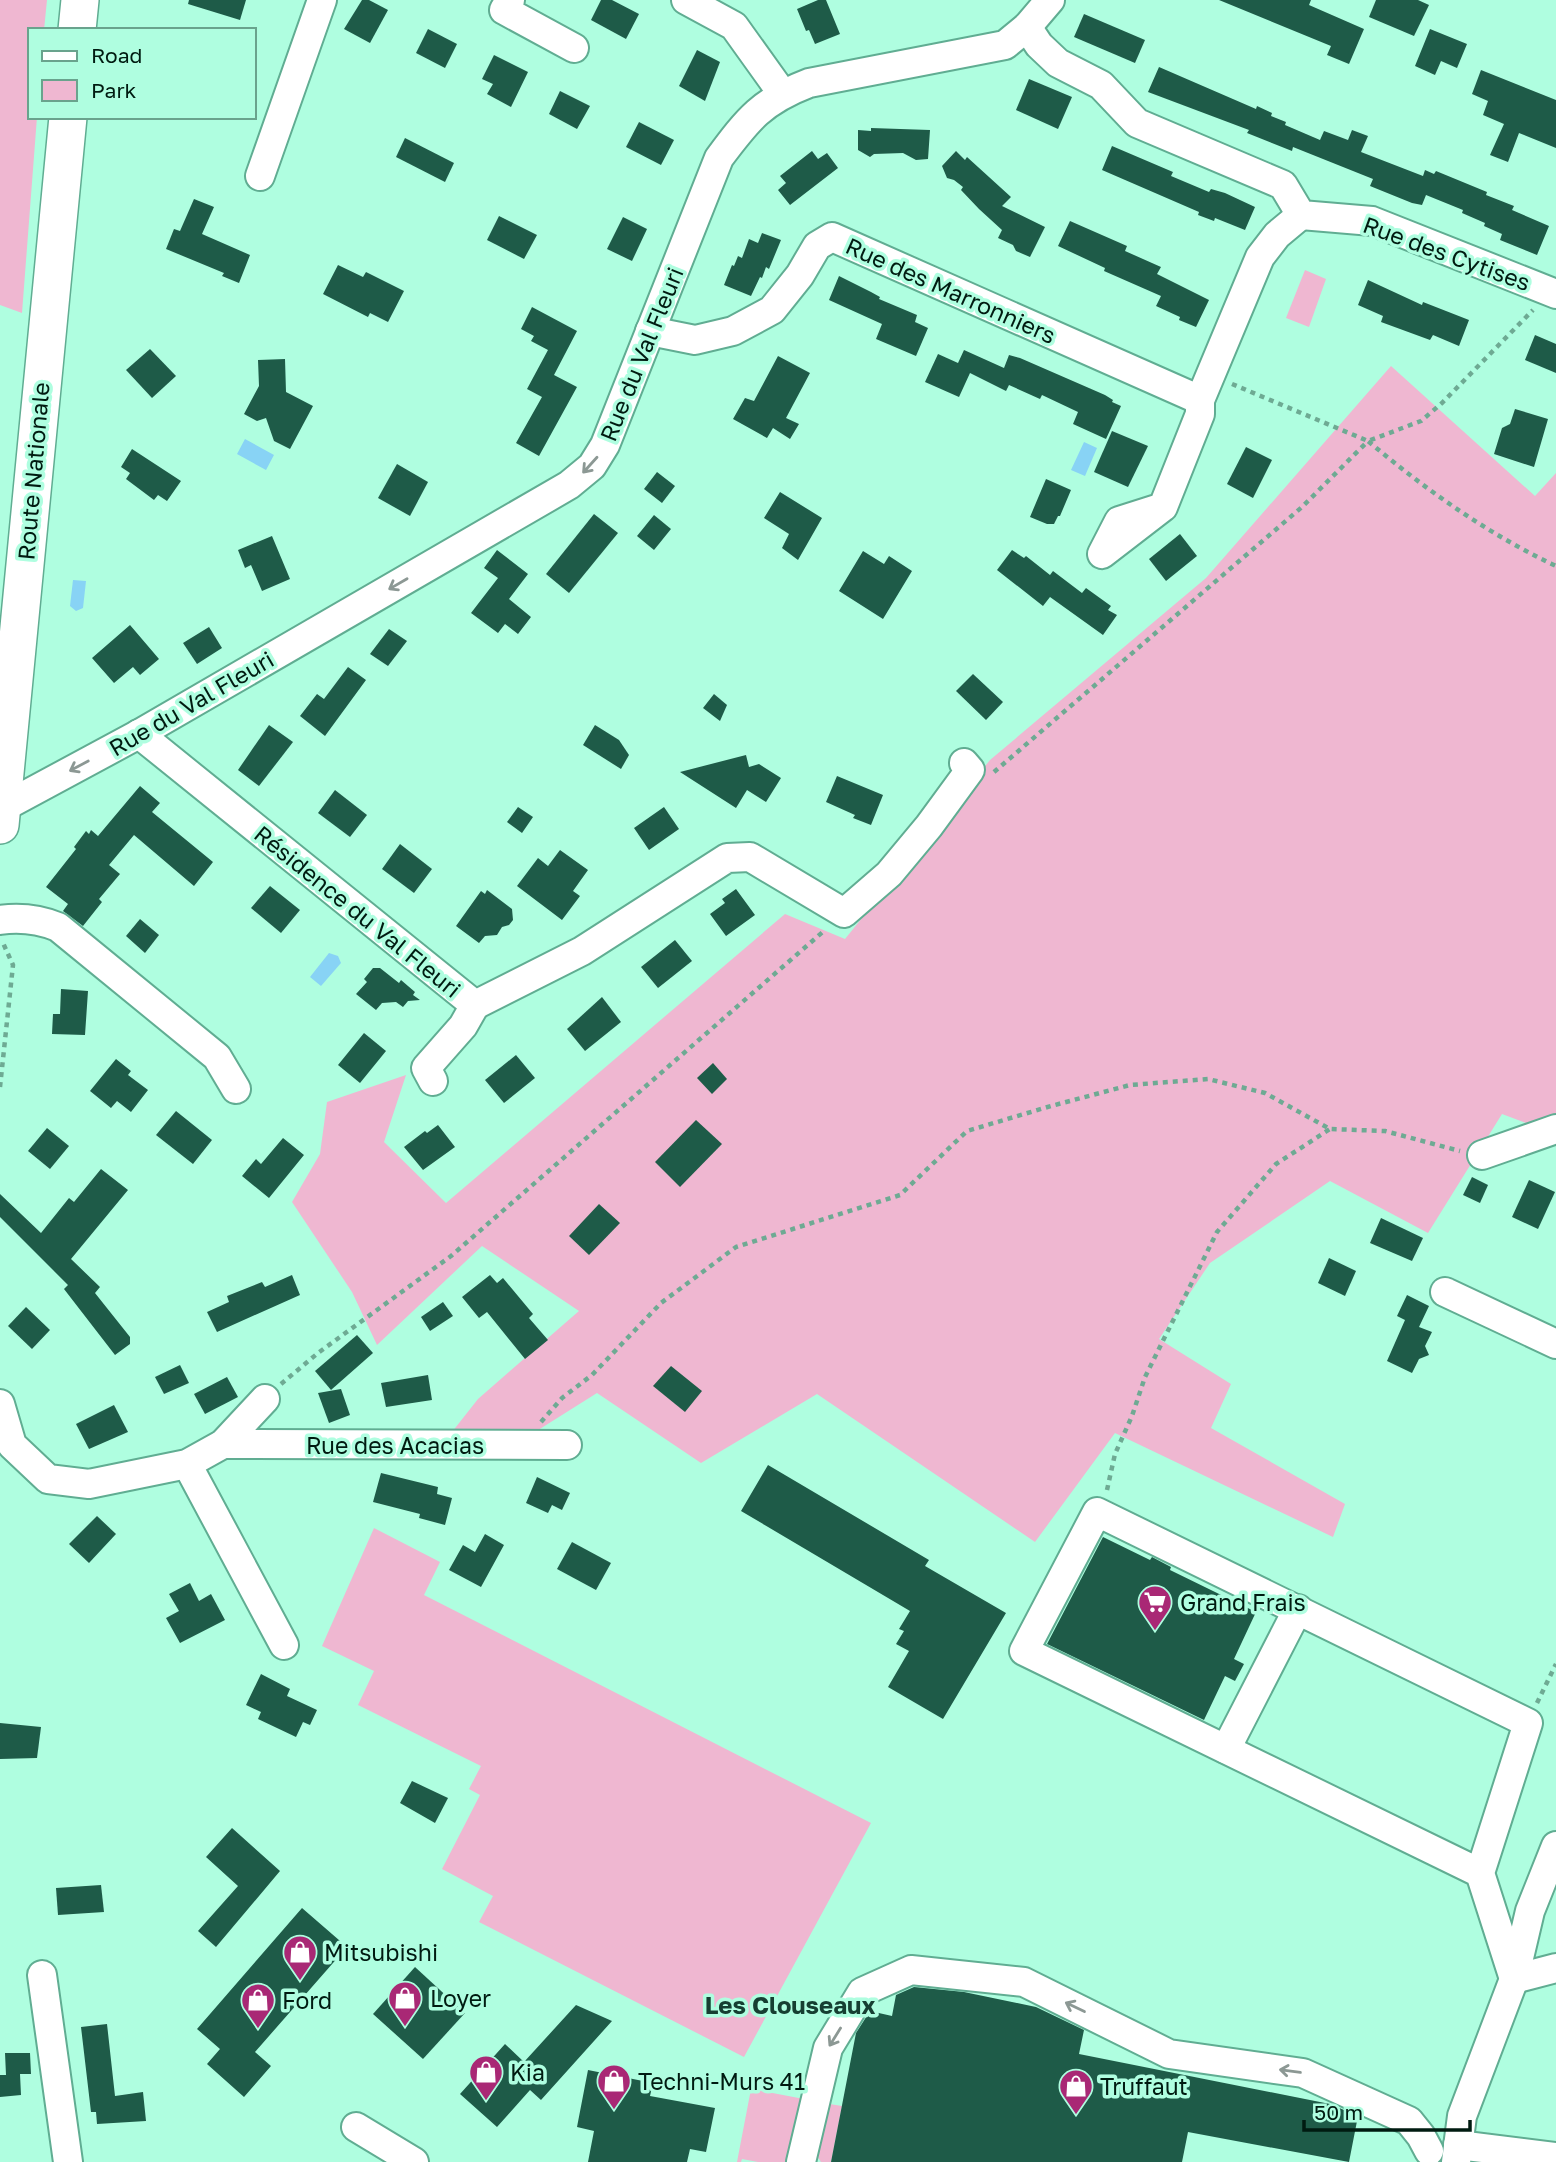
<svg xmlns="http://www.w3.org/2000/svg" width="1556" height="2162" viewBox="0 0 1556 2162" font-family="'Golos Text',sans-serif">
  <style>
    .green { fill: #efb7d1 }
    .water { fill: #88d3f5 }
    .building { fill: #1e5b48 }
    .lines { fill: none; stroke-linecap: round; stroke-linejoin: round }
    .minor-casing { stroke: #60ad92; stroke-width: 32 }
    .major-casing { stroke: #60ad92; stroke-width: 40 }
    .path { stroke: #6eaa93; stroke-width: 4.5; stroke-dasharray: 5 5; stroke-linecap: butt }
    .minor { stroke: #fff; stroke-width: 28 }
    .major { stroke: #fff; stroke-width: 37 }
    .oneway { stroke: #8c9894 }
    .labels { text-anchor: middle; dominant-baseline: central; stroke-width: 7; stroke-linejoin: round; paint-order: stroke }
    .street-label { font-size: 23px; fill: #001b11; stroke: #affee0 }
    .poi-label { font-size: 23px; fill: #001b11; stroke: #affee0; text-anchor: start }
    .neighbourhood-label { font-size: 24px; font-weight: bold; fill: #163f32; stroke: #affee0 }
  </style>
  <rect width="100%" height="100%" fill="#affee0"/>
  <g class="green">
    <path d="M0 0H47L44 30H30V117H37L22 313 0 305Z"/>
    <path d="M1305 270 1326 279 1309 327 1286 318Z"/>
    <path d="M1391 366 1535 496 1556 473V1134L1502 1114 1428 1233 1330 1181 1210 1263 1159 1339 1231 1384 1211 1428 1345 1504 1333 1537 1115 1433 1035 1542 817 1394 701 1463 597 1393 500 1454 452 1432 478 1399 579 1311 482 1246 377 1345 352 1292 292 1202 320 1154 327 1102 406 1075 384 1142 446 1203 785 914 845 939 990 760 1206 578Z"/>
    <path d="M374 1528 440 1562 424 1595 871 1823 744 2057 479 1922 493 1896 442 1869 480 1795 469 1789 481 1766 358 1705 374 1671 322 1646Z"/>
    <path d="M751 2089 804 2099 791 2162H758L742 2159 741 2162H737Z"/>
    <path d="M823 2103 842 2106 831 2162H821L815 2153Z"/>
  </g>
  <g class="water">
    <path d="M245 439 274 455 266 470 237 454Z"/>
    <path d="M1084 442 1097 448 1085 476 1071 470Z"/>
    <path d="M73 580 86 581 83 608 76 611 70 606Z"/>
    <path d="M329 953 338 956 341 963 321 986 310 977Z"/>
  </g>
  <g class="building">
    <path d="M189 0H246L240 20 188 4Z"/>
    <path d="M362 0H369L388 10 370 43 344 29Z"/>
    <path d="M601 0H612L639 14 626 39 591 20Z"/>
    <path d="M818 0H826L840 34 815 44 809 30 806 31 797 9Z"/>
    <path d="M1219 0H1311L1309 5 1364 29 1349 64 1327 55 1331 46Z"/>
    <path d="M1376 0H1418L1429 5 1414 36 1369 17Z"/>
    <path d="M1084 14 1145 40 1135 63 1074 37Z"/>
    <path d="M428 29 457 44 445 68 416 53Z"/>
    <path d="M1430 29 1467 44 1457 68 1441 61 1435 75 1415 66Z"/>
    <path d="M697 50 720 62 705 101 679 86Z"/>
    <path d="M494 55 528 72 511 107 487 94 493 84 482 79Z"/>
    <path d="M1159 67 1256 109 1257 106 1272 113 1271 116 1286 122 1285 125 1320 140 1324 131 1348 140 1352 130 1368 136 1361 152 1423 176 1425 170 1434 174 1436 171 1487 192 1486 195 1514 206 1512 210 1549 226 1537 255 1500 240 1502 234 1484 226 1485 223 1462 213 1463 210 1426 195 1422 205 1412 203 1370 186 1373 179 1293 147 1292 151 1247 133 1249 130 1148 92Z"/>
    <path d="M1481 70 1556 100V148L1519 133 1508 162 1490 155 1504 124 1483 115 1488 101 1472 94Z"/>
    <path d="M1029 79 1072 97 1058 129 1016 110Z"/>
    <path d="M560 91 590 106 577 129 549 114Z"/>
    <path d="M639 122 674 140 661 165 626 147Z"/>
    <path d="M871 128 930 130 928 159 916 160 903 153 874 154 870 157 858 150V130L871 131Z"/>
    <path d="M405 138 454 163 445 182 396 157Z"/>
    <path d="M1112 146 1173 172 1171 176 1209 192 1211 189 1225 193 1255 207 1245 230 1215 218 1214 221 1198 215 1199 212 1102 170Z"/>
    <path d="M812 151 818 159 827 153 838 168 790 205 778 190 786 183 780 176Z"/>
    <path d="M956 151 965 160 967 157 1011 197 1002 206 1045 227 1030 257 1016 251 1013 245 998 238 1002 230 979 209 961 190 963 187 954 180 947 178 942 166Z"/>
    <path d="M194 199 214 207 202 234 250 255 239 283 222 276 224 273 166 249 174 229 180 231Z"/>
    <path d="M499 216 537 235 524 259 487 240Z"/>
    <path d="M623 217 647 229 632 261 607 249Z"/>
    <path d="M1070 221 1127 246 1125 251 1161 267 1157 274 1209 300 1196 327 1179 320 1180 317 1156 306 1161 296 1104 271 1105 268 1058 246Z"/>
    <path d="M762 233 781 240 769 269 766 267 762 278 760 277 751 296 724 285 732 265 734 266 738 256 742 258 749 239 758 243Z"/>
    <path d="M338 265 363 277 366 272 404 291 388 322 370 313 368 317 323 294Z"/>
    <path d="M839 276 871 292 880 297 879 299 917 315 915 322 928 328 916 356 876 339 882 324 829 300Z"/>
    <path d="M1368 280 1422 305 1423 302 1469 320 1459 346 1433 335 1430 340 1381 322 1383 316 1358 305Z"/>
    <path d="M532 307 577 331 554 375 577 387 539 456 516 443 542 397 527 389 548 350 531 341 534 336 521 329Z"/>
    <path d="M1535 335 1556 344V373L1525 360Z"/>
    <path d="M150 349 176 376 152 398 126 370Z"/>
    <path d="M964 350 1004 368 1009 355 1020 358 1105 395 1113 400 1112 402 1121 406 1106 439 1073 424 1078 412 1042 395 1040 399 1009 385 1006 391 970 373 959 397 925 382 938 354 958 363Z"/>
    <path d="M778 356 810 373 786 418 799 424 790 439 773 428 767 438 733 419 745 398 754 401Z"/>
    <path d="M285 359 286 392 313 406 290 449 274 441 266 418 257 421 244 414 259 386 258 360Z"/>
    <path d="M1515 409 1548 419 1534 467 1494 454 1502 428 1510 424Z"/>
    <path d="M1112 431 1148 446 1128 487 1094 472Z"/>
    <path d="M1246 447 1272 460 1253 498 1227 484Z"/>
    <path d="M132 449 181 481 167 501 158 495 154 500 126 479 130 473 121 467Z"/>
    <path d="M397 464 428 482 410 516 378 498Z"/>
    <path d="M657 472 675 486 662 503 644 489Z"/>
    <path d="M1046 479 1071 490 1060 516H1058L1054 524H1047L1030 517Z"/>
    <path d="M780 492 822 518 798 560 782 548 789 534 764 518Z"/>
    <path d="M594 514 618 533 569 593 546 574Z"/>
    <path d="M654 515 671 529 654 550 637 536Z"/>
    <path d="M1180 534 1197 556 1166 581 1149 559Z"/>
    <path d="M272 536 290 579 262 591 251 565 245 568 238 550Z"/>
    <path d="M497 550 528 574 509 599 531 617 518 634 505 624 498 633 471 613 498 578 484 568Z"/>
    <path d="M1012 550 1024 558 1026 556 1050 575 1053 571 1082 593 1086 588 1111 606 1108 610 1117 615 1103 635 1050 597 1043 606 997 570Z"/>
    <path d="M863 551 884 564 889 556 912 571 883 619 839 591Z"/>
    <path d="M130 625 159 659 140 675 133 667 114 683 92 658Z"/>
    <path d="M209 627 222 648 197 664 183 643Z"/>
    <path d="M389 629 407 641 388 666 370 654Z"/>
    <path d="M348 667 366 680 325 736 300 716 317 694 324 699Z"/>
    <path d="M973 674 1003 702 986 720 956 691Z"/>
    <path d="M714 694 727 705 720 721 703 708Z"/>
    <path d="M269 725 293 742 259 786 238 770Z"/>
    <path d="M595 725 619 740 629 755 621 769 583 745Z"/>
    <path d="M746 755 749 767 759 764 781 778 766 802 747 790 736 808 680 772Z"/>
    <path d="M837 776 883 795 871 825 853 818 855 815 826 802Z"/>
    <path d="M140 786 160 803 152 812 213 862 194 886 134 835 109 865 120 874 99 899 102 902 83 926 63 911 68 904 46 887 76 849 74 847 86 831 89 834 91 830 98 836Z"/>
    <path d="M335 790 367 815 350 837 318 813Z"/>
    <path d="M518 807 533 817 522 833 507 822Z"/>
    <path d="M664 807 679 829 649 850 634 828Z"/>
    <path d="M400 844 432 869 414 893 382 869Z"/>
    <path d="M560 850 588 870 573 891 580 896 562 920 517 886 538 858 548 866Z"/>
    <path d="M270 886 300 910 281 933 251 908Z"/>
    <path d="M736 889 755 915 726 936 710 914 725 903 722 899Z"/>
    <path d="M487 890 512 909 513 920 509 925 502 927 497 935 485 936 479 943 456 926 481 891 485 894Z"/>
    <path d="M140 919 159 935 145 953 126 936Z"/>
    <path d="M675 940 692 961 658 988 641 967Z"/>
    <path d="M373 968H380L399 983 401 980 415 992 413 995 420 1000 408 1001 403 1007 396 1002 382 1003 376 1010 356 994 367 982 364 979Z"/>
    <path d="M61 989 88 991 85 1035 52 1034 53 1014H60Z"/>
    <path d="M602 997 621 1022 585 1051 567 1029Z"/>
    <path d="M364 1033 386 1051 360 1083 338 1065Z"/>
    <path d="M516 1055 535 1078 504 1103 485 1080Z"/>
    <path d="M116 1059 131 1071 128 1075 148 1090 131 1112 117 1101 111 1108 90 1091Z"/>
    <path d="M713 1063 727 1079 712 1094 697 1078Z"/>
    <path d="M176 1111 212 1140 193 1164 156 1135Z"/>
    <path d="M696 1120 722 1144 680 1187 655 1162Z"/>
    <path d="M438 1125 455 1147 423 1170 404 1147 425 1131 427 1133Z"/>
    <path d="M47 1128 69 1146 50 1169 28 1151Z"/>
    <path d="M283 1138 304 1155 269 1198 242 1176 256 1159 261 1164Z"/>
    <path d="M101 1169 128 1190 71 1259 100 1287 95 1293 130 1337V1344L115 1355 64 1289 68 1285 0 1217V1194L41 1233 69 1198 74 1202Z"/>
    <path d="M1472 1177 1488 1185 1480 1203 1463 1195Z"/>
    <path d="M1529 1180 1555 1192 1538 1229 1512 1217Z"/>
    <path d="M599 1204 620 1223 589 1255 569 1236Z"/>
    <path d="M1381 1218 1423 1238 1412 1261 1370 1243Z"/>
    <path d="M1329 1258 1356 1271 1345 1296 1318 1283Z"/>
    <path d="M292 1275 300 1295 217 1332 207 1312 229 1302 227 1296 262 1282 265 1287Z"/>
    <path d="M490 1275 497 1283 503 1278 533 1314 529 1318 548 1340 525 1359 487 1312 479 1318 462 1297Z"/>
    <path d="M1407 1295 1429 1306 1419 1327 1432 1332 1425 1346 1429 1355 1419 1359 1412 1373 1387 1361 1405 1320 1397 1316Z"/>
    <path d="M443 1302 453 1316 430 1331 421 1317Z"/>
    <path d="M26 1307 50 1330 32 1349 8 1326Z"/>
    <path d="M357 1335 373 1353 331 1390 315 1371Z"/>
    <path d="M180 1365 189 1383 164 1394 155 1377Z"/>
    <path d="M671 1366 702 1391 685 1412 653 1386Z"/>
    <path d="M428 1375 432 1400 386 1407 381 1383Z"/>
    <path d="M227 1377 238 1397 205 1414 194 1394Z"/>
    <path d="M341 1389 350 1415 329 1423 318 1393Z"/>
    <path d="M114 1405 128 1432 89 1449 76 1424Z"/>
    <path d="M768 1465 929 1560 925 1566 1006 1613 943 1719 888 1687 909 1651 896 1644 904 1631 899 1629 910 1611 741 1511Z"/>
    <path d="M381 1473 438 1487 437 1494 452 1498 445 1525 419 1518 420 1514 373 1502Z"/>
    <path d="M537 1477 570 1493 562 1510 552 1505 548 1513 526 1503Z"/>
    <path d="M97 1516 116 1534 89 1563 69 1544Z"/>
    <path d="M485 1534 504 1545 481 1587 449 1570 463 1545 475 1552Z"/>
    <path d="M1103 1537 1150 1560 1152 1557 1171 1567 1170 1570 1256 1612 1234 1659 1244 1664 1235 1681 1225 1676 1204 1720 1047 1644Z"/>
    <path d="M572 1542 611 1563 596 1590 557 1569Z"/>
    <path d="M190 1583 199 1601 211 1594 225 1620 180 1643 166 1618 179 1611 169 1594Z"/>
    <path d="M261 1674 290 1689 287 1696 317 1710 310 1725 303 1722 296 1737 258 1719 261 1712 246 1705Z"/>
    <path d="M0 1723 41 1727 37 1758 0 1759Z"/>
    <path d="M412 1781 448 1798 435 1823 400 1803Z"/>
    <path d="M232 1828 280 1871 216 1947 198 1931 238 1886 206 1857Z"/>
    <path d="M101 1885 104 1912 58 1915 56 1888Z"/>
    <path d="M302 1908 347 1947 255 2052 271 2066 244 2097 207 2064 220 2049 197 2029Z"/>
    <path d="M415 1967 465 2013 423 2059 373 2014Z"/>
    <path d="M914 1987 964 1992 1036 2007 1084 2030 1079 2054 1330 2104 1358 2116 1349 2162 1188 2132 1182 2162H831L856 2033 870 2011 892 2016 896 1995Z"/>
    <path d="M576 2005 612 2021 541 2100 530 2090 497 2127 460 2094 505 2044 524 2062Z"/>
    <path d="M107 2024 115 2096 143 2092 146 2121 97 2124 96 2112H91L81 2027Z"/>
    <path d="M5 2053H30L31 2074H17H20L21 2095 0 2097V2075H6Z"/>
    <path d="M588 2070 653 2083 650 2096 715 2108 706 2152 690 2149 687 2162H588L594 2131 577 2127Z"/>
  </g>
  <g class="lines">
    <g class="minor-casing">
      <g id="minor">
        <path d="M510 0 504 10 574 48"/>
        <path d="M686 0 734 26 782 93"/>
        <path d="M1027 27 1039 45 1058 63 1101 85 1137 123 1283 185 1301 215 1372 221 1556 294"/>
        <path d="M260 176 322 0"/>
        <path d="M650 331 695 340 733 331 772 310 800 275 817 246 832 237 1200 400"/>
        <path d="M1163 507 1119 521 1102 554 1163 507 1200 414V400L1260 257 1277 235 1301 215"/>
        <path d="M139 734 475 1005 582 951 727 858 750 857 844 913 889 874 929 826 970 770 964 763"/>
        <path d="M0 809 139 734 569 485 592 466 605 445 719 158C748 119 762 101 809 83L1005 45 1027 27 1050 0"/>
        <path d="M0 920C21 917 38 919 58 927L217 1057 236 1089"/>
        <path d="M433 1081 426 1068 463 1026 475 1005"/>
        <path d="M1482 1155 1556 1129"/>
        <path d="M1445 1292 1556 1344"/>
        <path d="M0 1404 12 1445 48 1479 89 1484 187 1464 223 1444 265 1399"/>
        <path d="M223 1444 567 1445"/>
        <path d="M187 1464 284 1645"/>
        <path d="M1226 1749 1298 1609"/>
        <path d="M1480 1873 1024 1651 1097 1512 1528 1723 1480 1873 1514 1979"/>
        <path d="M42 1975 68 2162"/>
        <path d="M1514 1979 1556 1968"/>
        <path d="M356 2127 414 2162"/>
        <path d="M1458 2145 1556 2157"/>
        <path d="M801 2162 828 2048 862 1992 911 1970 1024 1982 1169 2054 1303 2073 1409 2121 1421 2136 1429 2151"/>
        <path d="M1456 2162 1462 2116 1514 1979 1530 1911 1556 1846"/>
      </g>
    </g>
    <g class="major-casing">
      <g id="major">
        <path d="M77 30 80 0"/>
        <path d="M0 825 68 117"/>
      </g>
    </g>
    <g class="path">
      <path d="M1232 384 1368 441 1421 421 1442 403 1533 310"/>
      <path d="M994 772 1302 507 1368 441C1426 490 1488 534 1556 566"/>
      <path d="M0 1087 13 965 3 943"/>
      <path d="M281 1384 318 1353 451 1256 825 930"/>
      <path d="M541 1422 562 1398 592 1375 661 1303 736 1247 900 1195 967 1131 1051 1106 1130 1085 1208 1079 1265 1093 1330 1129 1385 1131 1460 1151"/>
      <path d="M1107 1490 1115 1454 1132 1416 1145 1377 1217 1232 1276 1164 1330 1129"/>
      <path d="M1537 1703 1556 1664"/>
    </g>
    <use href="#minor" class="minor"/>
    <use href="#major" class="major"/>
  </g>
  <defs><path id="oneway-shaft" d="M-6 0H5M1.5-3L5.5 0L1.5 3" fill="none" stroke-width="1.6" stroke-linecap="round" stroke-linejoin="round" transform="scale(1.75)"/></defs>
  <g class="oneway">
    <use href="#oneway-shaft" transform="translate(590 465) rotate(132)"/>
    <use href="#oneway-shaft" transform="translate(398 584) rotate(150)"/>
    <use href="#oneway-shaft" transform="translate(79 766) rotate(152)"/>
    <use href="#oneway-shaft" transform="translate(1075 2007) rotate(-154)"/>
    <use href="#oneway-shaft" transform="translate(835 2037) rotate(122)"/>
    <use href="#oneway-shaft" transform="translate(1290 2071) rotate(-172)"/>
  </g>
  <defs>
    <g id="supermarket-pin" transform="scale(1.75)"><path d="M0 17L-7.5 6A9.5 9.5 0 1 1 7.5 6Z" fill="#a92875" stroke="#affee0"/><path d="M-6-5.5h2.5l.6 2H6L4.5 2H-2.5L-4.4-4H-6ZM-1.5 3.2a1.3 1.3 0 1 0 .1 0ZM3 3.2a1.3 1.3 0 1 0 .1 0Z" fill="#fff"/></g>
    <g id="shop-pin" transform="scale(1.75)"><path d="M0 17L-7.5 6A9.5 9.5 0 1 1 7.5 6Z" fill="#a92875" stroke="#affee0"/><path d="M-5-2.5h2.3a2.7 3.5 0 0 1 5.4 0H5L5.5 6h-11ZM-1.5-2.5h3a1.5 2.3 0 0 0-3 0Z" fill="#fff"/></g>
  </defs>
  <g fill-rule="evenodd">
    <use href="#supermarket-pin" x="1155" y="1602"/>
    <use href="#shop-pin" x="300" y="1952"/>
    <use href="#shop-pin" x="405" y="1998"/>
    <use href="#shop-pin" x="258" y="2000"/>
    <use href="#shop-pin" x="486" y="2072"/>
    <use href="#shop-pin" x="614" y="2081"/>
    <use href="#shop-pin" x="1076" y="2086"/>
  </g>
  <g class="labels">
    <g class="street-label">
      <text transform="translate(1447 253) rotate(20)">Rue des Cytises</text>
      <text transform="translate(951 290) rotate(24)">Rue des Marronniers</text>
      <text transform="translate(641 354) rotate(-68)">Rue du Val Fleuri</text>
      <text transform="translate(33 471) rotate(-85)">Route Nationale</text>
      <text transform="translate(191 703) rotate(-30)">Rue du Val Fleuri</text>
      <text transform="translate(358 911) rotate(39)">Résidence du Val Fleuri</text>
      <text x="395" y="1445">Rue des Acacias</text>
    </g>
    <g class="poi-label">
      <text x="1180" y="1602">Grand Frais</text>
      <text x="324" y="1952">Mitsubishi</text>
      <text x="430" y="1998">Loyer</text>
      <text x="282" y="2000">Ford</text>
      <text x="510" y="2072">Kia</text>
      <text x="638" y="2081">Techni-Murs 41</text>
      <text x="1100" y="2086">Truffaut</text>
    </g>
    <g class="neighbourhood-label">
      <text x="790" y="2004">Les Clouseaux</text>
    </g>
  </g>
  <rect x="28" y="28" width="228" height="91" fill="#affee0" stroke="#69a38d" stroke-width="2"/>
  <rect x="42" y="51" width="35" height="10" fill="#ffffff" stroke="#69a38d" stroke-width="2"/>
  <text x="91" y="63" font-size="21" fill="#001b11">Road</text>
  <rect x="42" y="80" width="35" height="21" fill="#efb7d1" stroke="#69a38d" stroke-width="2"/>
  <text x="91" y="98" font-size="21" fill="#001b11">Park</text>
  <path d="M1304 2120v10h166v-10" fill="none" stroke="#001b11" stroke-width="3.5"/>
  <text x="1314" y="2120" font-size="21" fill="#001b11" stroke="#affee0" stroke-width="5" paint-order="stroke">50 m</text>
</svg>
